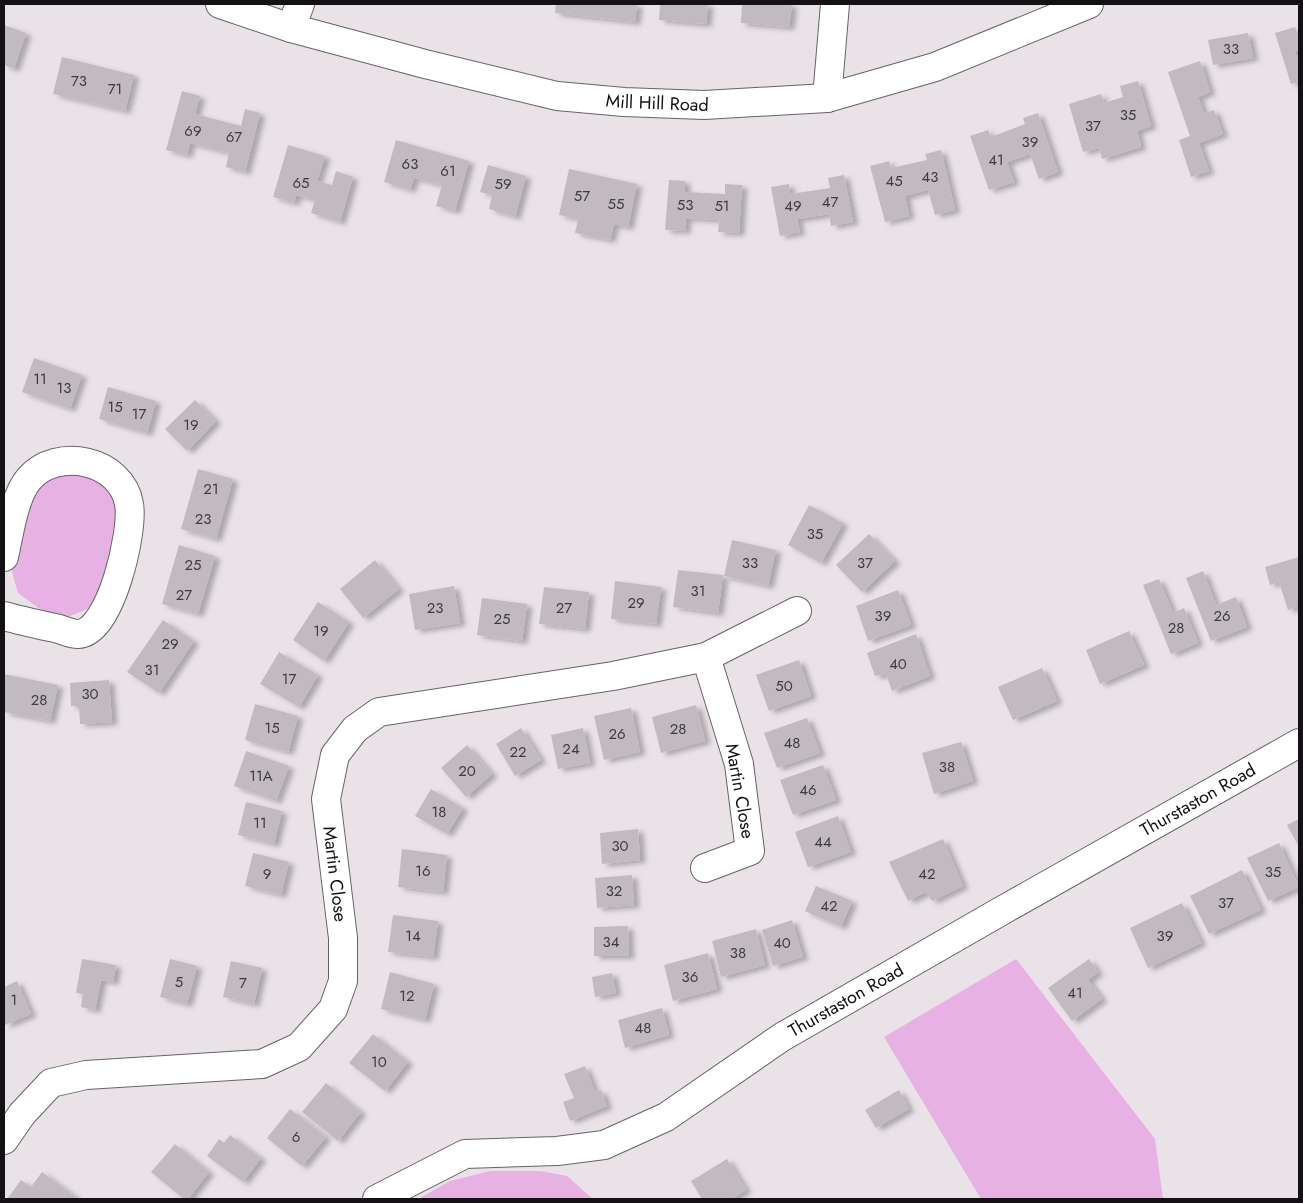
<svg xmlns="http://www.w3.org/2000/svg" width="1303" height="1203" viewBox="0 0 1303 1203" font-family="Jost,sans-serif">
  <style>
    .green { fill: #e7b1e3 }
    .building { fill: #c1bbc1; filter: url(#shadow) }
    .lines { fill: none; stroke-linecap: round; stroke-linejoin: round }
    .minor-casing { stroke: #686368; stroke-width: 30 }
    .minor { stroke: #fff; stroke-width: 28 }
    .labels { text-anchor: middle; dominant-baseline: central; stroke-width: 5; stroke-linejoin: round; paint-order: stroke }
    .number-label { font-size: 15px; fill: #3e3c3e }
    .street-label { font-size: 18px; fill: #131113; stroke: #fff }
  </style>
  <defs>
    <filter id="shadow"><feDropShadow dx="5.5" dy="3" stdDeviation="2.5" flood-color="#0004"/></filter>
  </defs>
  <rect width="100%" height="100%" fill="#e9e3e8"/>
  <g class="green">
    <path d="M80 471 108 487 116 500 119 519 98 596 90 608 70 616 48 615 18 593 12 572 30 502 45 482 65 473Z"/>
    <path d="M1016 959 1155 1139 1163 1199H981L884 1037Z"/>
    <path d="M490 1171H541L567 1176 593 1199H418L450 1181Z"/>
  </g>
  <g class="building">
    <path d="M556 4H637L635 22 555 13Z"/>
    <path d="M660 4H708L706 24 659 20Z"/>
    <path d="M742 4H792L789 27 741 23Z"/>
    <path d="M4 25 26 33 14 69 4 65Z"/>
    <path d="M1295 27 1299 40V50L1295 51 1299 63V82L1291 84 1275 33Z"/>
    <path d="M1248 33 1253 58 1213 65 1208 40Z"/>
    <path d="M62 57 134 75 125 111 53 94Z"/>
    <path d="M1200 61 1210 92 1198 97 1204 113 1214 110 1223 134 1199 143 1209 171 1191 177 1179 140 1190 136 1168 72Z"/>
    <path d="M1138 81 1151 126 1137 131 1141 147 1102 159 1099 148 1083 152 1069 104 1101 94 1104 103 1123 97 1120 86Z"/>
    <path d="M182 91 200 96 195 114 241 126 245 109 260 113 245 172 226 167 229 153 190 143 187 155 166 150Z"/>
    <path d="M1038 113 1058 172 1039 179 1030 154 1007 162 1014 182 989 190 970 136 988 130 991 137 1025 124 1023 118Z"/>
    <path d="M396 140 469 161 455 211 436 206 442 185 414 178 410 190 384 182Z"/>
    <path d="M288 145 325 156 317 181 332 185 336 171 353 177 340 222 311 213 315 200 296 195 294 203 273 197Z"/>
    <path d="M941 150 955 210 935 215 928 190 905 196 909 216 885 222 870 166 889 161 891 168 927 160 925 154Z"/>
    <path d="M488 165 526 176 515 217 489 209 492 195 480 192Z"/>
    <path d="M569 169 637 184 628 227 614 224 610 240 575 233 578 219 559 215Z"/>
    <path d="M844 175 853 222 831 226 829 214 797 219 800 232 780 236 771 187 789 184 790 194 830 188 828 178Z"/>
    <path d="M669 180 685 181V192L725 194V184L742 185 739 233 718 232 719 220 686 218 685 231 665 230Z"/>
    <path d="M34 358 82 375 70 409 22 392Z"/>
    <path d="M108 387 156 401 147 433 99 419Z"/>
    <path d="M195 400 216 421 187 451 165 429Z"/>
    <path d="M198 469 233 479 216 539 181 529Z"/>
    <path d="M809 505 843 523 821 563 788 545Z"/>
    <path d="M869 534 895 561 862 592 836 565Z"/>
    <path d="M732 540 776 550 768 586 724 576Z"/>
    <path d="M179 545 215 556 198 614 162 604Z"/>
    <path d="M1299 557V606L1288 610 1279 582 1270 585 1265 567Z"/>
    <path d="M375 560 399 589 363 618 340 589Z"/>
    <path d="M678 570 723 575 718 613 673 607Z"/>
    <path d="M1203 571 1216 605 1236 597 1247 627 1211 641 1186 578Z"/>
    <path d="M1159 579 1173 613 1184 608 1198 643 1171 654 1143 585Z"/>
    <path d="M615 581 661 587 656 624 611 619Z"/>
    <path d="M454 586 460 623 415 630 409 594Z"/>
    <path d="M544 587 589 592 585 629 539 624Z"/>
    <path d="M898 590 911 625 868 641 856 606Z"/>
    <path d="M482 598 527 604 522 641 477 635Z"/>
    <path d="M318 602 349 622 324 661 293 640Z"/>
    <path d="M163 620 194 641 159 693 127 672Z"/>
    <path d="M1129 631 1144 665 1100 684 1086 650Z"/>
    <path d="M916 634 930 676 892 691 886 674 875 676 867 653Z"/>
    <path d="M279 652 318 675 299 707 260 684Z"/>
    <path d="M799 660 811 696 769 711 756 675Z"/>
    <path d="M1042 668 1057 701 1013 720 998 687Z"/>
    <path d="M4 674 58 685 50 721 4 712Z"/>
    <path d="M109 680 112 722 80 724 79 706H71L70 683Z"/>
    <path d="M255 704 298 716 288 752 245 740Z"/>
    <path d="M696 705 705 741 661 753 652 717Z"/>
    <path d="M631 708 640 752 604 760 594 716Z"/>
    <path d="M807 718 820 753 777 768 764 733Z"/>
    <path d="M521 728 541 760 515 776 496 744Z"/>
    <path d="M583 728 590 763 558 769 551 735Z"/>
    <path d="M961 742 973 781 934 794 922 753Z"/>
    <path d="M467 745 492 774 466 797 441 768Z"/>
    <path d="M246 751 289 766 276 801 234 786Z"/>
    <path d="M823 765 836 800 793 815 780 780Z"/>
    <path d="M431 789 463 808 447 834 415 816Z"/>
    <path d="M246 802 282 811 274 844 238 835Z"/>
    <path d="M838 816 851 852 808 867 795 832Z"/>
    <path d="M1299 819V847L1287 825Z"/>
    <path d="M638 829 640 860 602 864 600 833Z"/>
    <path d="M943 839 963 886 932 901 926 892 908 901 889 862Z"/>
    <path d="M1279 843 1299 887 1268 901 1247 858Z"/>
    <path d="M402 849 447 855 443 892 398 887Z"/>
    <path d="M253 853 289 862 281 895 245 886Z"/>
    <path d="M1242 870 1261 910 1209 934 1190 896Z"/>
    <path d="M632 875 634 905 597 908 595 878Z"/>
    <path d="M816 886 852 901 841 927 805 911Z"/>
    <path d="M1182 903 1201 943 1148 968 1130 928Z"/>
    <path d="M393 915 438 921 433 957 388 952Z"/>
    <path d="M792 920 803 957 773 966 762 930Z"/>
    <path d="M628 926 629 956H594V927Z"/>
    <path d="M756 929 765 965 721 977 712 941Z"/>
    <path d="M708 953 717 989 673 1001 664 965Z"/>
    <path d="M82 959 116 965 113 982 101 980 95 1010 81 1007 83 994 76 993Z"/>
    <path d="M170 959 197 966 187 1004 160 997Z"/>
    <path d="M1089 959 1098 972 1088 980 1102 999 1072 1021 1048 988Z"/>
    <path d="M231 961 262 968 254 1004 223 997Z"/>
    <path d="M390 972 434 984 425 1020 381 1009Z"/>
    <path d="M612 973 616 993 595 997 592 977Z"/>
    <path d="M17 981 31 1014 5 1025 4 987Z"/>
    <path d="M662 1008 669 1035 625 1048 618 1020Z"/>
    <path d="M373 1034 408 1062 385 1091 349 1063Z"/>
    <path d="M585 1066 595 1092 601 1090 607 1106 570 1121 563 1102 574 1098 564 1074Z"/>
    <path d="M326 1083 361 1112 338 1141 302 1112Z"/>
    <path d="M899 1090 909 1109 876 1128 865 1110Z"/>
    <path d="M290 1109 326 1137 302 1166 267 1138Z"/>
    <path d="M230 1135 261 1158 243 1182 207 1156 219 1139 224 1143Z"/>
    <path d="M175 1144 209 1172 188 1199H184L151 1172Z"/>
    <path d="M727 1159 746 1190 731 1199H702L691 1181Z"/>
    <path d="M42 1172 76 1197 74 1199H7L21 1180 31 1187Z"/>
  </g>
  <g class="lines">
    <g class="minor-casing">
      <g id="minor">
        <path id="s1" d="M220 4 291 28 425 64 557 96 624 102 704 105 827 98 935 67 1089 4"/>
        <path d="M291 28 300 4"/>
        <path d="M827 98 835 4"/>
        <path d="M4 557C9 535 14 496 29 479 57 446 122 460 129 504 134 530 111 633 78 634 72 634 65 631 59 629 41 625 22 621 4 616"/>
        <path d="M705 868 750 851 739 764 706 657"/>
        <path d="M4 1140 22 1114 51 1083 86 1075 262 1064 299 1047 333 1009 343 981V938L326 799 335 755 355 729 379 712 613 676 706 657 797 611"/>
        <path id="s2" d="M377 1199 465 1154 557 1151 604 1145 666 1117 782 1037 1003 910 1299 743"/>
      </g>
    </g>
    <use href="#minor" class="minor"/>
  </g>
  <g class="labels">
    <g class="number-label">
      <text x="1231" y="49">33</text>
      <text x="79" y="81">73</text>
      <text x="115" y="89">71</text>
      <text x="1128" y="115">35</text>
      <text x="1093" y="126">37</text>
      <text x="193" y="131">69</text>
      <text x="234" y="137">67</text>
      <text x="1030" y="142">39</text>
      <text x="996" y="160">41</text>
      <text x="410" y="164">63</text>
      <text x="448" y="171">61</text>
      <text x="930" y="177">43</text>
      <text x="894" y="181">45</text>
      <text x="301" y="183">65</text>
      <text x="503" y="184">59</text>
      <text x="582" y="196">57</text>
      <text x="830" y="202">47</text>
      <text x="616" y="204">55</text>
      <text x="685" y="205">53</text>
      <text x="722" y="206">51</text>
      <text x="793" y="206">49</text>
      <text x="40" y="379">11</text>
      <text x="64" y="388">13</text>
      <text x="115" y="407">15</text>
      <text x="139" y="414">17</text>
      <text x="191" y="425">19</text>
      <text x="211" y="489">21</text>
      <text x="203" y="519">23</text>
      <text x="815" y="534">35</text>
      <text x="750" y="563">33</text>
      <text x="865" y="563">37</text>
      <text x="193" y="565">25</text>
      <text x="698" y="591">31</text>
      <text x="184" y="595">27</text>
      <text x="636" y="603">29</text>
      <text x="435" y="608">23</text>
      <text x="564" y="608">27</text>
      <text x="883" y="616">39</text>
      <text x="1222" y="616">26</text>
      <text x="502" y="619">25</text>
      <text x="1176" y="628">28</text>
      <text x="321" y="631">19</text>
      <text x="170" y="644">29</text>
      <text x="898" y="664">40</text>
      <text x="152" y="670">31</text>
      <text x="289" y="679">17</text>
      <text x="784" y="686">50</text>
      <text x="90" y="694">30</text>
      <text x="39" y="700">28</text>
      <text x="272" y="728">15</text>
      <text x="678" y="729">28</text>
      <text x="617" y="734">26</text>
      <text x="792" y="743">48</text>
      <text x="571" y="749">24</text>
      <text x="518" y="752">22</text>
      <text x="947" y="767">38</text>
      <text x="467" y="771">20</text>
      <text x="261" y="776">11A</text>
      <text x="808" y="790">46</text>
      <text x="439" y="812">18</text>
      <text x="260" y="823">11</text>
      <text x="823" y="842">44</text>
      <text x="620" y="846">30</text>
      <text x="423" y="871">16</text>
      <text x="1273" y="872">35</text>
      <text x="267" y="874">9</text>
      <text x="927" y="874">42</text>
      <text x="614" y="891">32</text>
      <text x="1226" y="903">37</text>
      <text x="829" y="906">42</text>
      <text x="413" y="936">14</text>
      <text x="1165" y="936">39</text>
      <text x="611" y="942">34</text>
      <text x="782" y="943">40</text>
      <text x="738" y="953">38</text>
      <text x="690" y="977">36</text>
      <text x="179" y="982">5</text>
      <text x="243" y="983">7</text>
      <text x="1075" y="993">41</text>
      <text x="407" y="996">12</text>
      <text x="14" y="1000">1</text>
      <text x="643" y="1028">48</text>
      <text x="379" y="1062">10</text>
      <text x="296" y="1137">6</text>
    </g>
    <g class="street-label">
      <text stroke="none"><textPath href="#s1" startOffset="450">Mill Hill Road</textPath></text>
      <text transform="translate(740 791) rotate(80)">Martin Close</text>
      <text stroke="none"><textPath href="#s2" startOffset="926">Thurstaston Road</textPath></text>
      <text transform="translate(335 874) rotate(83)">Martin Close</text>
      <text stroke="none"><textPath href="#s2" startOffset="521">Thurstaston Road</textPath></text>
    </g>
  </g>
  <rect width="1303" height="1203" fill="none" stroke="#131113" stroke-width="10"/>
</svg>
